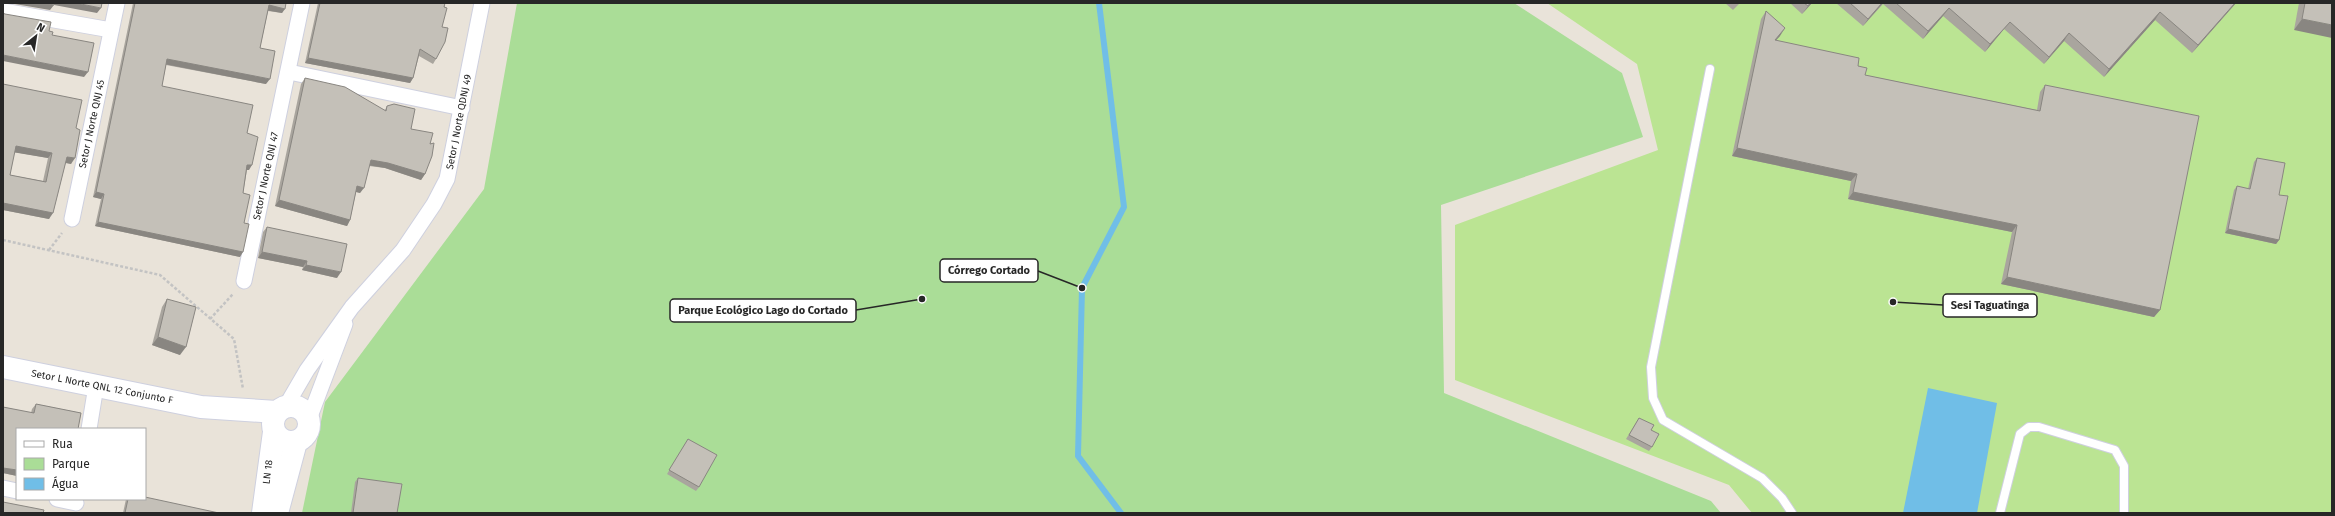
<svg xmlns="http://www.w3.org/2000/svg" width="2335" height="516" viewBox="0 0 2335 516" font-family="'Fira Sans',sans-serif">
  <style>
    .green { fill: #aadd97 }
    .pitch { fill: #bbe493 }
    .water { fill: #70bee7 }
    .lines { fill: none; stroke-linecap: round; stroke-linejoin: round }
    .stream { stroke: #70bee7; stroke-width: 6 }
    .lane-casing { stroke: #ced0df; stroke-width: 10 }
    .street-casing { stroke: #ced0df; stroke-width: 17 }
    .secondary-casing { stroke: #ced0df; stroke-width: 24 }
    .path { stroke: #c3c3c3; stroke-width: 2.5; stroke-dasharray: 3 2; stroke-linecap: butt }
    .lane { stroke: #fff; stroke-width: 8 }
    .street { stroke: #fff; stroke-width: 15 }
    .secondary { stroke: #fff; stroke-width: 22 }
    .wall { fill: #a9a59e; fill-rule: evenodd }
    .shaded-wall { fill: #898681 }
    .building { fill: #c4c0b8; stroke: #898681; fill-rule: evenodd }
    .labels { text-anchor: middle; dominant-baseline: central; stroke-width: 3.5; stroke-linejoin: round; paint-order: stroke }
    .street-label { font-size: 10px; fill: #272727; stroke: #fff }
    .leader { fill: none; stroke: #272727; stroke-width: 1.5 }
    .callout-dot { fill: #272727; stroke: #fff; stroke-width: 1.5 }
    .callout { fill: #fff; stroke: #272727; stroke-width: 1.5 }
    .callout-label { font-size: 11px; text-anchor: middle; font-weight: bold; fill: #272727 }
  </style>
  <rect width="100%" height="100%" fill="#e9e3d9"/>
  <path class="green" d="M517 3H1514L1622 73 1643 137 1441 205 1444 393 1711 501 1721 513H302L325 402 484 189Z"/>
  <path class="pitch" d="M1547 3H2332V513H1752L1729 485 1455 380V225L1658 150 1637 64Z"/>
  <path class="water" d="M1928 388 1997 403 1977 513H1903Z"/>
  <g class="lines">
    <path class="stream" d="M1099 3 1124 207 1082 288 1078 456 1121 513"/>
    <g class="lane-casing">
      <g id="lane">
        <path d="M1710 69 1651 367 1653 398 1663 420 1762 478 1782 498 1792 513"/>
        <path d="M2000 513 2020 434 2029 427H2039L2115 450 2124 466V513"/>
      </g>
    </g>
    <g class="street-casing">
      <g id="street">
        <path d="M3 11 111 30"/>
        <path d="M289 72 462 108"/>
        <path d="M72 219 117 3"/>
        <path d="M244 281 302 3"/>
        <path d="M286 406 307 370 352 307 403 250 434 204 447 179 482 3"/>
        <path d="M309 419 345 324"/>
        <path d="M89 429 96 386"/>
        <path d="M3 488 17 491"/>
        <path d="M57 499 76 503"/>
      </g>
    </g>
    <g class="secondary-casing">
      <g id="secondary">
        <path d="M3 367 201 407 277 412"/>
        <circle cx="291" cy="424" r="18"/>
        <path d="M263 513 274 432"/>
        <path d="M277 513 296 442"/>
      </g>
    </g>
    <g class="path">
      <path d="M3 240 160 275 234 339 243 389"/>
      <path d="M49 250 62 233"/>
      <path d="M210 319 233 294"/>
    </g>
    <use href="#lane" class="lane"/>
    <use href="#street" class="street"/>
    <use href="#secondary" class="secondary"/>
  </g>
  <g class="wall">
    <path d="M133 3H286L282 13 268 11 260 48 266 84 166 65 162 86 247 133 249 170H247L243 193 244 223 240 257 95 226 101 199 93 197Z"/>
    <path d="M318 3H445L442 27 436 59 433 64 419 56 413 78 410 83 305 63Z"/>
    <path d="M1725 3H1740L1733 10Z"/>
    <path d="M1790 3H1812L1802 14Z"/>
    <path d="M1836 3H2236L2192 53 2155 20 2104 77 2064 41 2044 64 2004 29 1985 52 1943 16 1923 39 1883 4 1863 26Z"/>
    <path d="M2299 3H2332L2294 30Z"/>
    <path d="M1766 11 1780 36 1776 40 1858 66 1865 75 2037 110 2040 92 2045 85 2160 310 2154 317 2001 284 2012 232 1848 199 1851 181 1732 156 1761 19Z"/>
    <path d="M305 78 385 110 387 106 411 129 430 144 425 174 421 180 385 168 369 166 360 193 356 192 350 220 347 226 275 206 301 84Z"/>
    <path d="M3 84 76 128 71 164 65 163 49 219 3 210ZM14 152 48 158 43 181 10 175Z"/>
    <path d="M2257 158 2279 195V240L2276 244 2225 233 2234 190 2237 186 2248 189 2254 162Z"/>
    <path d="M267 227 337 278 302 270 303 267 258 258 263 232Z"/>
    <path d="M167 299 180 355 152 345 162 307Z"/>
    <path d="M36 404 81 413 78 429H17V476L3 473V407L31 413 32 409Z"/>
    <path d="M1639 418 1651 430 1652 447 1649 451 1626 439Z"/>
    <path d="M688 439 699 487 696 491 667 474Z"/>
    <path d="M358 478 397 513H351L355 482Z"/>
    <path d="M126 499H145L219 513H123Z"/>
  </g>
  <g class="shaded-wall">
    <path d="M9 3H76L101 8 97 13 54 5 50 10Z"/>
    <path d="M1810 3H1812L1802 14 1808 6Z"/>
    <path d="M1882 3H1883L1863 26 1868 19Z"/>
    <path d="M2235 3H2236L2192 53 2198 45Z"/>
    <path d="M269 5 285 9 282 13 265 10Z"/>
    <path d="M1949 8 1943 16 1923 39 1928 31Z"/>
    <path d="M2160 12 2155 20 2104 77 2109 69Z"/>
    <path d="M2302 19 2332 25V38L2294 30Z"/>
    <path d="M2010 22 2004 29 1985 52 1990 44Z"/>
    <path d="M1785 28 1780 36 1770 47 1775 40Z"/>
    <path d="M2069 33 2064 41 2044 64 2049 57Z"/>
    <path d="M3 55 88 72 84 77 3 61Z"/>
    <path d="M308 58 413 78 410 83 305 63Z"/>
    <path d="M167 59 270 79 266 84 164 64Z"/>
    <path d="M16 146 52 153 48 158 12 152Z"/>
    <path d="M1737 148 1857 174 1851 181 1732 156Z"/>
    <path d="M67 157 75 158 71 164 63 162Z"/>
    <path d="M371 160 388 163 425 174 421 180 385 168 367 165Z"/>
    <path d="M247 165H252L249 170H244Z"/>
    <path d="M357 186 364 188 360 193 353 191Z"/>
    <path d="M96 192 104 194 101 199 93 197Z"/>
    <path d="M1853 192 2017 225 2012 232 1848 199Z"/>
    <path d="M279 200 350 220 347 226 275 206Z"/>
    <path d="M3 203 53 213 49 219 3 210Z"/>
    <path d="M98 222 243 252 240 257 95 226Z"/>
    <path d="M2228 229 2279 240 2276 244 2225 233Z"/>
    <path d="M262 252 307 261 303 267 258 258Z"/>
    <path d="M306 265 341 272 337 278 302 270Z"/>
    <path d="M2007 277 2160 310 2154 317 2001 284Z"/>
    <path d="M158 337 186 347 180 355 152 345Z"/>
    <path d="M3 468 17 470V476L3 473Z"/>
  </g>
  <g class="building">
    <path d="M44 3H54V5Z"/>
    <path d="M76 3H102L101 8Z"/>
    <path d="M135 3H286L285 9 269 5 260 48 275 51 270 79 167 59 162 86 253 105 247 133 258 137 252 165H247L243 193 250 195 244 223 249 224 243 252 98 222 104 194 96 192Z"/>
    <path d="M320 3H445L444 7 447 8 442 27 448 28 445 42 436 59 420 49 413 78 308 58Z"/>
    <path d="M1804 3H1810L1808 6Z"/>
    <path d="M1850 3H1882L1868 19Z"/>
    <path d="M1896 3H2235L2198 45 2160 12 2109 69 2069 33 2049 57 2010 22 1990 44 1949 8 1928 31Z"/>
    <path d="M2305 3H2332V25L2302 19Z"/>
    <path d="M1766 11 1785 28 1775 40 1859 58 1858 66 1867 68 1865 75 2040 111 2045 85 2199 116 2160 310 2007 277 2017 225 1853 192 1857 174 1737 148Z"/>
    <path d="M3 13 5 14 51 22 49 31 53 32 52 35 94 43 88 72 3 55Z"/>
    <path d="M305 78 345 87 386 111 387 106 394 104 415 109 411 129 433 133 430 144 434 143 432 156 425 174 388 163 371 160 364 188 357 186 350 220 279 200Z"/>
    <path d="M3 84 82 100 76 128 80 130 75 158 67 157 53 213 3 203ZM16 146 52 153 46 182 10 175Z"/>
    <path d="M2257 158 2285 163 2279 195 2288 196 2279 240 2228 229 2237 186 2250 189Z"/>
    <path d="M267 227 347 244 341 272 306 265 307 261 262 252Z"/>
    <path d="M167 299 196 307 186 347 158 337Z"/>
    <path d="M36 404 81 413 78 429H17V470L3 468V407L34 413Z"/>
    <path d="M1639 418 1654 425 1651 430 1659 434 1652 447 1629 435Z"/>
    <path d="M688 439 717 455 699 487 669 470Z"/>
    <path d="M358 478 402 484 397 513H353Z"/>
    <path d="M145 497 219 513H125L128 499H145Z"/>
    <path d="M3 502 44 510 43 513H3Z"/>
  </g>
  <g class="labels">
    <g class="street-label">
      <text transform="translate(459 122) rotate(-79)">Setor J Norte QDNJ 49</text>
      <text transform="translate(92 124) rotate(-78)">Setor J Norte QNJ 45</text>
      <text transform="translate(266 176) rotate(-78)">Setor J Norte QNJ 47</text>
      <text transform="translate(102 387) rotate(11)">Setor L Norte QNL 12 Conjunto F</text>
      <text transform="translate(268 472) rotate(-83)">LN 18</text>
    </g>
  </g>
  <path class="leader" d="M1082 288L1038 271M1893 302L1943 305M922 299L856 310"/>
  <g class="callout-dot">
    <circle cx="1082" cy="288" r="4"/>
    <circle cx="1893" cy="302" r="4"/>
    <circle cx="922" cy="299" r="4"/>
  </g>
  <g class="callout">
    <rect x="940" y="259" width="98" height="23" rx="4"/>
    <rect x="1943" y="294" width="94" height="23" rx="4"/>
    <rect x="670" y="299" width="186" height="23" rx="4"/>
  </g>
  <g class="callout-label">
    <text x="989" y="274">Córrego Cortado</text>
    <text x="1990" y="309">Sesi Taguatinga</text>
    <text x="763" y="314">Parque Ecológico Lago do Cortado</text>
  </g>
  <rect width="2335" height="516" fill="none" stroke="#272727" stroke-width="8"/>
  <rect x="16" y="428" width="130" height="72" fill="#ffffff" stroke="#a9a9a9"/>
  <rect x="24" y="441" width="20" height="6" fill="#ffffff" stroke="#a9a9a9"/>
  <text x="52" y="448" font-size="12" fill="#272727">Rua</text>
  <rect x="24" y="458" width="20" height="12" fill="#aadd97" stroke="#a9a9a9"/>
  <text x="52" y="468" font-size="12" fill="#272727">Parque</text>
  <rect x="24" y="478" width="20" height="12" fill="#70bee7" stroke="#a9a9a9"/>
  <text x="52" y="488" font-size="12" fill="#272727">Água</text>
  <g transform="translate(36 36) rotate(30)" stroke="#ffffff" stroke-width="3" paint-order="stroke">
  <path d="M0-3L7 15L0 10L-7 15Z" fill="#272727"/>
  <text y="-6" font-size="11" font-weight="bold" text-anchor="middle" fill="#272727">N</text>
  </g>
</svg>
